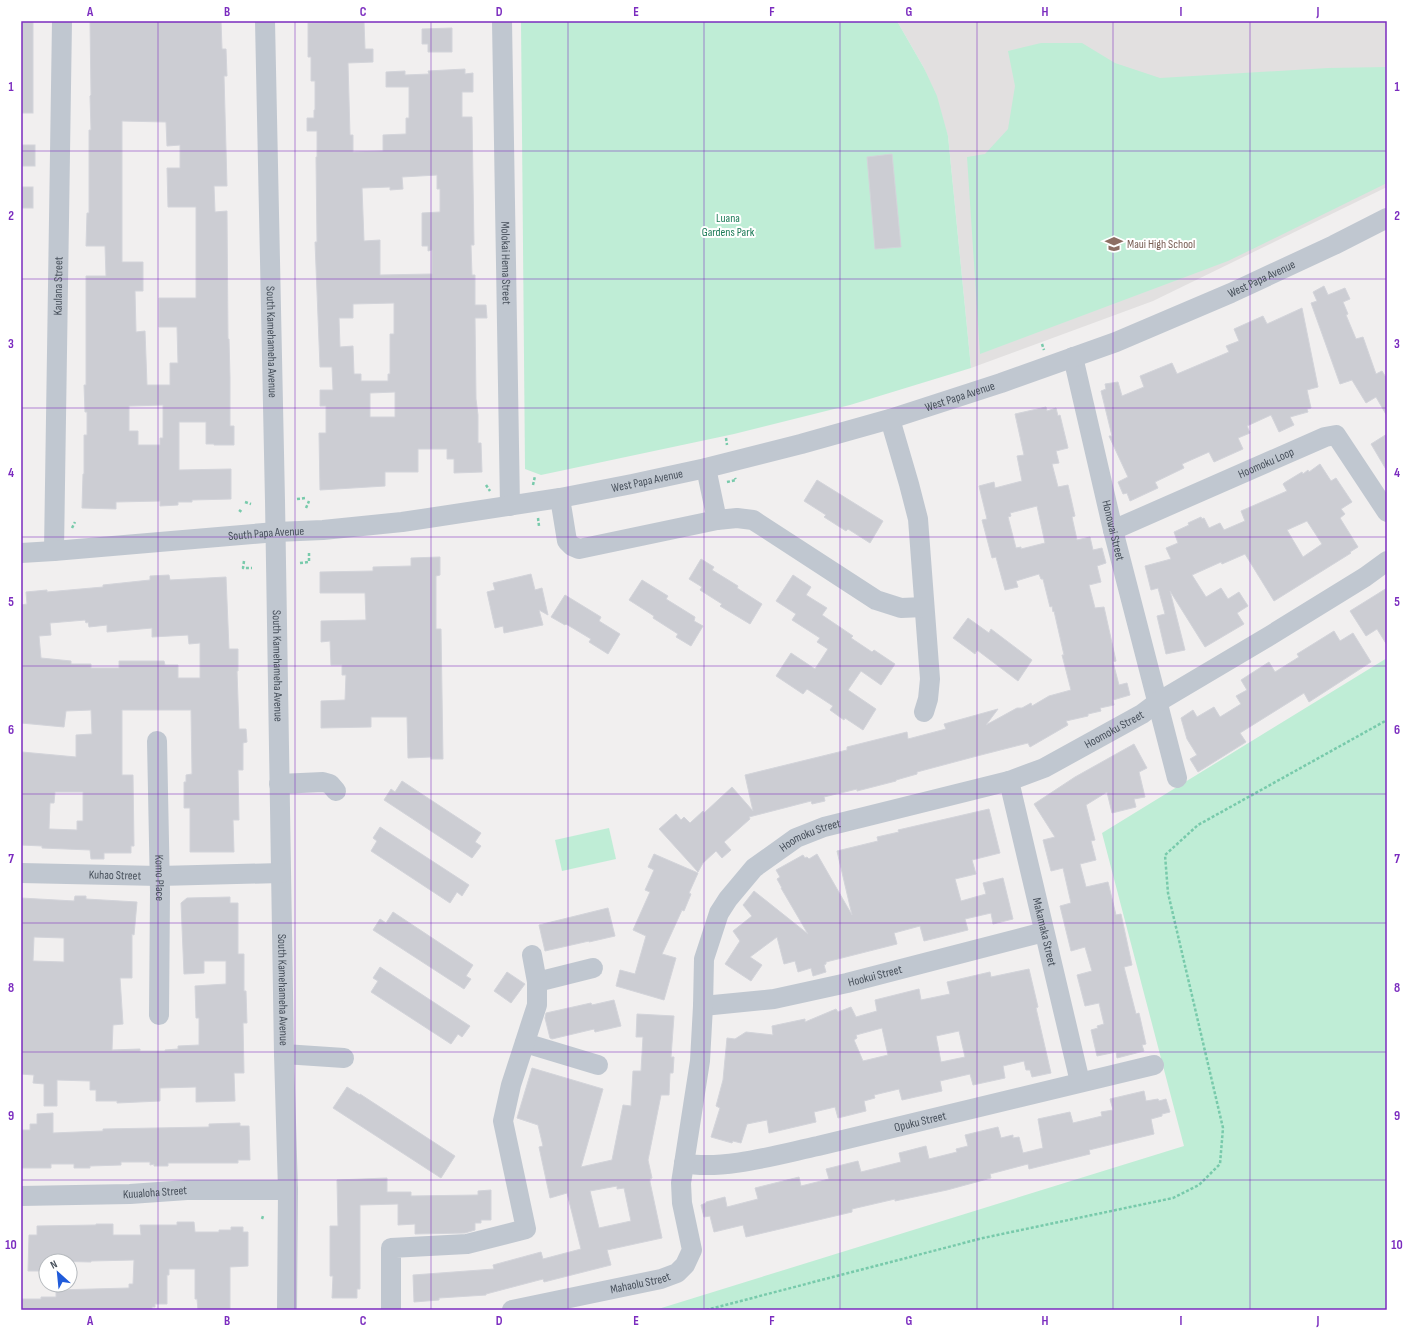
<svg xmlns="http://www.w3.org/2000/svg" width="1408" height="1331" viewBox="0 0 1408 1331" font-family="'Sofia Sans Condensed',sans-serif">
  <style>
    .education { fill: #e2e0e0 }
    .green { fill: #bfedd6 }
    .building { fill: #cccdd3; stroke: #d3d4da; fill-rule: evenodd }
    .lines { fill: none; stroke-linecap: round; stroke-linejoin: round }
    .path { stroke: #78caab; stroke-width: 2.5; stroke-dasharray: 3 2; stroke-linecap: butt }
    .minor { stroke: #c0c7d0; stroke-width: 20 }
    .grid { fill: none; stroke: #7b2cbf; stroke-width: 1; stroke-opacity: 0.55 }
    .labels { text-anchor: middle; dominant-baseline: central; stroke-width: 4; stroke-linejoin: round; paint-order: stroke }
    .park-label { font-size: 12px; fill: #1b7a56; stroke: #fff }
    .education-label { font-size: 12px; fill: #785e54; stroke: #fff; text-anchor: start }
    .street-label { font-size: 12px; fill: #47505b; stroke: #fff }
    .neatline { fill: none; stroke: #7b2cbf; stroke-width: 1.5 }
    .grid-label { font-size: 13px; text-anchor: middle; font-weight: bold; fill: #7b2cbf }
  </style>
  <rect width="100%" height="100%" fill="#f1efef"/>
  <path class="education" d="M897 21H1387V187L1153 301 971 368 948 136 924 68Z"/>
  <g class="green">
    <path d="M521 21H897L924 68 937 96 948 136 971 368 850 405 734 434 541 475 525 469Z"/>
    <path d="M1041 43H1082L1115 63 1160 78 1328 68 1387 67V183L1228 261 980 354 967 157 985 154 1008 129 1015 86 1008 51Z"/>
    <path d="M1387 658V1310H655L1184 1146 1102 833Z"/>
    <path d="M609 828 616 859 562 871 555 840Z"/>
  </g>
  <g class="building">
    <rect x="21" y="21" width="12" height="92"/>
    <path d="M90 21H221L222 49H226L227 76H224L227 186H214L215 212 227 211 228 339H229L230 378V426H234V445H214V444H206V422H179V470L231 469V499L192 500V502H178V505L160 506V501L116 502V509L82 508 83 474H84V435H87V412H85L84 385H86V276H106L105 246H86L87 213H89V130H91L90 96 91 95ZM122 121 166 122 167 146 180 145V168H167L168 207H196V298H159V327H177L178 363H170V385H147L145 331 136 332 135 291H143V262H122ZM163 405V438H160V445H138V431H129V406Z"/>
    <path d="M364 22 365 49H373V62L348 63 350 135H353V152L383 151V135L406 134V118H409V87H386V72L405 71V75L429 74 428 71 465 69V74L473 73V92H462V117H472L474 245H471L472 275H475V305H486L487 318H475L476 399 478 415V443H481L482 472 454 473V459H447V449H418V472H385V486L320 490 319 433H326V406H320V390H333L332 367H320L315 242H317L316 157H317V131H307V118H314V110H315V81H311V57H308V23ZM437 175V189H440V212L422 213V246H428V251L432 250V274L380 275V240L364 241 362 188 390 187V190L403 189 402 177ZM394 303V334H390V374H388V381H361V374H354L353 346 340 347 339 318H353V304ZM395 392V417H370V393Z"/>
    <path d="M452 28V52H428V44H422V29Z"/>
    <rect x="21" y="145" width="14" height="21"/>
    <path d="M892 154 901 247 875 249 867 157Z"/>
    <rect x="21" y="187" width="12" height="21"/>
    <path d="M1324 286 1328 295 1345 288 1350 299 1343 302 1348 314 1346 315 1356 339 1363 337 1376 374 1382 371 1387 379V416L1376 397 1366 403 1352 380 1340 384 1311 303 1317 301 1313 292Z"/>
    <path d="M1302 308 1318 387 1307 390 1311 408 1307 409 1308 412 1290 417 1294 425 1279 432 1271 415 1247 426 1250 433 1238 438 1243 449 1214 462 1209 452 1182 464 1184 468 1155 482 1158 488 1130 501 1127 493 1123 494 1118 482 1128 477 1109 436H1112L1101 391 1106 389 1105 384 1118 382 1122 396 1144 387 1140 376 1172 363 1177 374 1229 352 1226 346 1239 341 1234 329 1263 316 1267 324Z"/>
    <path d="M1046 407 1047 411 1056 408 1058 416 1060 415 1068 448 1056 451 1059 463 1052 464 1058 487 1068 485 1075 516 1072 517 1077 540 1090 537 1093 550 1102 548 1106 563 1097 566 1101 582 1089 585 1095 608 1104 607 1116 661 1113 662 1119 685 1127 683 1130 695 1113 700 1114 705 1100 708 1101 711 1088 714V716L1066 721 1068 725 1030 747 1028 743 977 756 917 772V774L896 780V781L857 791V789L824 797 825 801 812 804 811 801 749 817 750 819 724 842 731 850 722 858 716 851 703 863 698 872 659 829 676 814 681 820 684 817 690 823 703 811 704 813 732 787 753 811 745 775 847 750V747L907 732 908 739 946 729 944 724 998 709 986 725 1017 708H1022L1031 703 1032 706 1049 696 1071 690 1062 655H1064L1054 611 1053 612 1052 606 1050 607 1043 579H1041L1039 574 1016 581 1018 587 1005 590 996 557 992 558 982 520 987 519 979 486 994 482 995 488 1022 481 1017 456 1024 455 1015 414ZM1037 506 1045 543 1021 549V547L1016 548 1008 517 1011 516 1010 513Z"/>
    <path d="M1387 434V471L1371 444Z"/>
    <path d="M1320 464 1331 481 1336 478 1352 502 1341 509 1345 514 1340 518 1358 547 1350 552 1351 553 1274 601 1245 554 1222 564 1221 562 1192 575 1206 597 1221 588 1228 599 1239 592 1248 606 1237 613 1244 624 1205 647 1170 591 1185 650 1166 654 1157 616 1165 614 1158 588 1151 590 1145 566 1171 559 1166 548 1178 543 1174 532 1189 525 1188 523 1201 517 1202 519 1204 518 1209 528 1220 523 1224 530 1245 521 1241 511 1287 491 1283 484 1284 483 1302 472 1303 474 1308 470 1309 472ZM1307 521 1322 544 1303 557 1287 530Z"/>
    <path d="M817 480 883 521 870 543 848 529 846 531 824 517 826 515 804 501Z"/>
    <path d="M440 557V575L436 576V629H441L443 759H431V757L408 758 407 717H371V727L321 728V701L345 700 346 675H342V665H331L330 641 321 642V621L366 620 365 593H320V572L373 571V567L411 566V558Z"/>
    <path d="M701 559 714 567 712 570 738 586 737 588 762 604 750 624 720 606 722 604 700 590 702 587 689 579Z"/>
    <path d="M531 574 535 590 542 588 548 615 539 610 543 625 504 633 503 626 495 628 487 592 495 590 493 583Z"/>
    <path d="M169 575 170 580 226 577 229 649H238V671H237L239 729H246L247 742 243 743V770H238L239 820H233L234 852H190V808H184V782H186V775L192 774 191 710H122V775H133L134 846H131V853H104V859H91L90 850 42 848V846L21 845 22 752 76 757V735L92 734 91 710 66 711 64 727 21 723V605L27 604 26 592 47 590V592L103 587V585L150 580V576ZM85 620 86 623 88 622 89 627 107 625V632L152 628V637L188 635 189 644 200 643V678H178V665H165L164 661H119V668H91V664H71V661L41 658 39 636 51 635 50 623ZM55 792H83V821H77V830L49 829 50 803H54Z"/>
    <path d="M793 575 811 587 806 595 827 608 822 615 853 636 851 638 872 652 874 650 895 664 881 685 861 671 848 690 876 709 863 730 845 718 844 720 830 710 833 706 807 689 803 694 776 676 791 653 815 669 828 649 817 642 820 638 792 620 796 614 776 601Z"/>
    <path d="M642 580 668 596 666 599 695 617 694 621 703 626 691 646 676 637 678 634 653 618 654 616 629 600Z"/>
    <path d="M1387 588V645L1377 629 1366 636 1350 611Z"/>
    <path d="M565 595 601 617 599 621 620 634 608 654 589 642 591 639 566 624 565 625 551 617Z"/>
    <path d="M968 618 989 633 991 629 1032 660 1018 681 977 650 975 654 953 638Z"/>
    <path d="M1334 631 1340 641 1353 633 1371 662 1309 702 1304 693 1240 733 1246 742 1198 772 1190 759 1197 755 1187 739 1181 718 1193 710 1197 717 1214 707 1220 717 1241 704 1236 696 1247 690 1241 680 1269 662 1275 672 1299 657 1297 654Z"/>
    <path d="M1134 744 1147 768 1139 772 1145 797 1134 799 1136 807 1112 813 1107 792 1086 805 1095 840 1091 841 1096 860 1080 864 1086 887 1108 882 1116 915 1121 914 1132 965 1124 967 1136 1014 1139 1013 1146 1044 1142 1045 1144 1051 1117 1058 1116 1052 1097 1056 1091 1030 1098 1028 1097 1026 1104 1024 1099 1003 1085 1006 1077 975 1092 971 1085 947 1071 951 1060 906 1071 903 1063 868 1051 871 1043 840 1055 837 1034 804 1075 777Z"/>
    <path d="M402 781 481 833 475 842 481 846 472 858 384 800 391 789 395 792Z"/>
    <path d="M989 809 1000 853 972 860 976 874 955 879 961 901 986 894 983 883 1003 878 1013 919 993 924 991 913 965 919 968 930 924 941 920 926 894 933 897 944 826 962V964L824 965 826 972 813 976 811 968 798 972 795 961 784 964 777 937 750 957 762 965 751 981 725 964 740 941 733 931 752 916 743 905 754 891 808 934 781 888H782L777 879 780 877 776 870 803 855 805 858 807 857 809 859 817 854 852 915 837 851 878 841 877 837 899 832 898 830Z"/>
    <path d="M380 827 469 885 462 896 457 892 450 903 371 851 377 841 373 838Z"/>
    <path d="M654 854 698 873 689 893 691 894 684 911 682 910 662 954 676 958 664 1000 616 986 620 970 635 974 646 936 633 930 650 892 645 890 654 870 648 867Z"/>
    <path d="M75 896H86V899L137 902 134 935 132 934V978H120L123 1024 113 1025 112 1050 140 1049V1051H165V1050L178 1049V1046L199 1045V1018H196L195 986 226 984V961H204V973L184 974 181 903 187 898 230 897V903H238V954H244V991H246L247 1023H243L244 1073H234L235 1101 196 1102V1087L160 1088V1101L117 1103V1101H96V1090H90V1081L57 1080V1106H44V1084L33 1083 34 1075 21 1074V898L74 901ZM34 937 64 938V962L33 961Z"/>
    <path d="M608 908 615 936 589 942V941L545 951 539 925Z"/>
    <path d="M393 912 473 965 466 976 471 979 464 989 373 930 380 919 386 923Z"/>
    <path d="M380 967 470 1026 462 1037 458 1034 451 1044 371 992 378 981 373 978Z"/>
    <path d="M1029 969 1038 1007 1036 1008 1051 1073 1032 1077 1030 1070H1026L1024 1061 1003 1066 1005 1078 973 1085 970 1074 940 1081 942 1091 902 1100 899 1089 874 1095 875 1098 864 1101 866 1111 838 1118 835 1107 814 1112 816 1122 769 1133 767 1120 747 1124 741 1143 733 1141 732 1143 711 1137 720 1108 716 1106 723 1080 727 1038 735 1039 746 1032 773 1035 772 1026 805 1019V1022L836 1009 838 1012 851 1007 856 1017 877 1011 875 1000 919 989 921 1000 950 994 947 982 990 972 991 977ZM882 1028 888 1055 863 1061 854 1040 857 1038 856 1035ZM959 1031 965 1057 941 1062 936 1036Z"/>
    <path d="M507 972 525 984 511 1003 494 991Z"/>
    <path d="M614 1000 621 1026 595 1032 594 1029 552 1039 550 1038 545 1018 546 1013 591 1003 592 1005Z"/>
    <path d="M637 1014 674 1016 671 1057H674L673 1073H670L669 1095H661L648 1160 652 1178 650 1179V1182L662 1238 607 1250 611 1265 544 1282 543 1279 486 1294V1295L439 1298V1300L414 1302 413 1275 494 1269 493 1265 541 1252 543 1259 581 1249 567 1193 550 1198 539 1147 543 1146 538 1125 517 1118 532 1068 603 1089 581 1167 612 1160 623 1105 631 1106 633 1071H641L643 1037H636ZM617 1186V1189L624 1188 631 1221 599 1228 590 1191Z"/>
    <path d="M347 1087 360 1095V1094L455 1156 441 1178 333 1108Z"/>
    <path d="M1144 1091 1146 1101 1158 1099 1159 1101 1166 1099 1170 1112 1162 1114V1116L1151 1119 1154 1134 1089 1150 1090 1154 1029 1169 1028 1164 990 1174 991 1178 947 1190 895 1201V1199L852 1209V1212L746 1237 743 1225 714 1232 710 1216 704 1217 701 1205 706 1203V1202L725 1197 727 1207 758 1199 755 1188 799 1177 801 1186 829 1179 826 1169 858 1161 861 1172 901 1162 899 1153 926 1146 929 1159 957 1152 956 1149 968 1146 965 1135 998 1127 1001 1138 1013 1135V1138L1019 1137 1023 1153 1043 1148 1038 1119 1070 1112 1073 1123 1102 1116 1101 1112 1113 1110 1110 1099Z"/>
    <path d="M53 1113V1133L103 1131V1129L209 1127V1124L240 1123V1126H249L250 1160H238V1163H168V1166H154V1164L150 1165V1162H121V1165L90 1166V1168H74V1164H51V1168H21V1130H30V1124H37V1114Z"/>
    <path d="M387 1178V1192H411V1196L478 1195V1191L491 1190V1220H481V1223H475V1230L465 1233 415 1234V1224L398 1225V1204L360 1205V1289H357V1298H332L333 1276H330V1226H338L337 1180Z"/>
    <path d="M177 1222H194L195 1232H219V1230H231V1227H243V1232H248V1266L230 1267V1310H198L197 1299H195V1269H169V1275H167V1304H155V1307H152V1310H21V1299H41V1297H56V1290L129 1288V1284H133L134 1260 91 1261V1262L46 1261V1271H28L29 1235H37V1226L96 1225V1224H113V1235H141L140 1225H177Z"/>
  </g>
  <g class="lines">
    <g class="path">
      <path d="M1042 344 1044 350"/>
      <path d="M726 438 727 445"/>
      <path d="M727 482 736 480 735 478"/>
      <path d="M486 485 490 491"/>
      <path d="M533 485 535 476"/>
      <path d="M297 499 306 498"/>
      <path d="M245 502 251 504"/>
      <path d="M306 508 309 501"/>
      <path d="M239 510 243 513"/>
      <path d="M538 518 539 526"/>
      <path d="M72 528 75 522"/>
      <path d="M244 561 243 568H252"/>
      <path d="M300 563 309 562V553"/>
      <path d="M262 1219 263 1216"/>
      <path d="M706 1310 983 1238 1173 1198 1199 1185 1220 1164 1223 1128 1168 893 1165 855 1198 825 1387 720"/>
    </g>
    <g class="minor">
      <path id="s1" d="M265 21 275 501 284 1054 288 1190 287 1310"/>
      <path id="s2" d="M502 21 510 506"/>
      <path id="s3" d="M1073 357 1113 530 1177 778"/>
      <path d="M890 419 909 484 918 519 930 679 928 699 924 712"/>
      <path d="M706 468 717 520"/>
      <path d="M560 498 567 541 572 546 579 549 717 520 737 518 753 520 876 600 901 608 924 607"/>
      <path id="s4" d="M1113 530 1325 437 1336 435 1387 512"/>
      <path id="s5" d="M54 551 62 21"/>
      <path id="s6" d="M21 553 54 551 276 532 323 530 402 522 560 498 632 484 706 468 801 444 890 419 1001 383 1116 342 1231 293 1334 245 1387 218"/>
      <path id="s7" d="M157 741 160 892 159 1015"/>
      <path id="s8" d="M1009 781 1080 1082"/>
      <path d="M279 784 323 782 330 784 336 791"/>
      <path id="s9" d="M21 873 159 876 281 873"/>
      <path d="M537 982 593 968"/>
      <path id="s10" d="M703 1006 774 999 847 983 1044 932"/>
      <path d="M525 1043 598 1065"/>
      <path d="M284 1054 344 1058"/>
      <path id="s11" d="M684 1163C722 1171 780 1154 818 1146L1154 1065"/>
      <path id="s12" d="M21 1196 130 1194 187 1190H288"/>
      <path d="M391 1310V1248L467 1244 526 1229 503 1121 511 1085 537 1005V982L532 955"/>
      <path id="s13" d="M512 1310 661 1279 677 1273 685 1265 692 1250 682 1203 681 1183 700 1061 703 1006 704 959 719 913 728 899 754 868 796 838 824 827 1009 781 1044 768 1142 714 1158 702 1271 635 1365 577 1387 561"/>
    </g>
  </g>
  <path class="grid" d="M158 21V1310M295 21V1310M431 21V1310M568 21V1310M704 21V1310M840 21V1310M977 21V1310M1113 21V1310M1250 21V1310M21 151H1387M21 279H1387M21 408H1387M21 537H1387M21 666H1387M21 794H1387M21 923H1387M21 1052H1387M21 1180H1387"/>
  <defs>
    <g id="school-bare" transform="scale(1.38)"><path d="M0-5L7-2L0 1L-7-2ZM-4 1L0 2.5L4 1V4Q0 6-4 4Z" fill="#8d6e63" stroke="#fff" stroke-width="2.5" paint-order="stroke"/></g>
  </defs>
  <g fill-rule="evenodd">
    <use href="#school-bare" x="1114" y="244"/>
  </g>
  <g class="labels">
    <g class="park-label">
      <text x="728" y="218">Luana<tspan x="728" dy="14">Gardens Park</tspan></text>
    </g>
    <g class="education-label">
      <text x="1127" y="244">Maui High School</text>
    </g>
    <g class="street-label">
      <text stroke="none"><textPath href="#s2" startOffset="242">Molokai Hema Street</textPath></text>
      <text stroke="none"><textPath href="#s6" startOffset="1279">West Papa Avenue</textPath></text>
      <text stroke="none"><textPath href="#s5" startOffset="265">Kaulana Street</textPath></text>
      <text stroke="none"><textPath href="#s1" startOffset="321">South Kamehameha Avenue</textPath></text>
      <text stroke="none"><textPath href="#s6" startOffset="955">West Papa Avenue</textPath></text>
      <text stroke="none"><textPath href="#s4" startOffset="167">Hoomoku Loop</textPath></text>
      <text stroke="none"><textPath href="#s6" startOffset="631">West Papa Avenue</textPath></text>
      <text stroke="none"><textPath href="#s3" startOffset="178">Honowai Street</textPath></text>
      <text stroke="none"><textPath href="#s6" startOffset="246">South Papa Avenue</textPath></text>
      <text stroke="none"><textPath href="#s1" startOffset="645">South Kamehameha Avenue</textPath></text>
      <text stroke="none"><textPath href="#s13" startOffset="986">Hoomoku Street</textPath></text>
      <text stroke="none"><textPath href="#s13" startOffset="662">Hoomoku Street</textPath></text>
      <text stroke="none"><textPath href="#s9" startOffset="94">Kuhao Street</textPath></text>
      <text stroke="none"><textPath href="#s7" startOffset="137">Komo Place</textPath></text>
      <text stroke="none"><textPath href="#s8" startOffset="155">Makamaka Street</textPath></text>
      <text stroke="none"><textPath href="#s10" startOffset="175">Hookui Street</textPath></text>
      <text stroke="none"><textPath href="#s1" startOffset="969">South Kamehameha Avenue</textPath></text>
      <text stroke="none"><textPath href="#s11" startOffset="241">Opuku Street</textPath></text>
      <text stroke="none"><textPath href="#s12" startOffset="134">Kuualoha Street</textPath></text>
      <text stroke="none"><textPath href="#s13" startOffset="131">Mahaolu Street</textPath></text>
    </g>
  </g>
  <rect width="1408" height="1331" fill="none" stroke="#ffffff" stroke-width="44"/>
  <g transform="translate(58 1273) rotate(333)"><circle r="19" fill="#ffffff" stroke="#b5b9bd"/>
  <path d="M0-3L7 15L0 10L-7 15Z" fill="#205bda"/>
  <text y="-6" font-size="11" font-weight="bold" text-anchor="middle" fill="#47505b">N</text>
  </g>
  <rect x="22" y="22" width="1364" height="1287" class="neatline"/>
  <g class="grid-label">
    <text x="90" y="16">A</text>
    <text x="227" y="16">B</text>
    <text x="363" y="16">C</text>
    <text x="499" y="16">D</text>
    <text x="636" y="16">E</text>
    <text x="772" y="16">F</text>
    <text x="909" y="16">G</text>
    <text x="1045" y="16">H</text>
    <text x="1181" y="16">I</text>
    <text x="1318" y="16">J</text>
    <text x="11" y="91">1</text>
    <text x="1397" y="91">1</text>
    <text x="11" y="220">2</text>
    <text x="1397" y="220">2</text>
    <text x="11" y="348">3</text>
    <text x="1397" y="348">3</text>
    <text x="11" y="477">4</text>
    <text x="1397" y="477">4</text>
    <text x="11" y="606">5</text>
    <text x="1397" y="606">5</text>
    <text x="11" y="734">6</text>
    <text x="1397" y="734">6</text>
    <text x="11" y="863">7</text>
    <text x="1397" y="863">7</text>
    <text x="11" y="992">8</text>
    <text x="1397" y="992">8</text>
    <text x="11" y="1120">9</text>
    <text x="1397" y="1120">9</text>
    <text x="11" y="1249">10</text>
    <text x="1397" y="1249">10</text>
    <text x="90" y="1325">A</text>
    <text x="227" y="1325">B</text>
    <text x="363" y="1325">C</text>
    <text x="499" y="1325">D</text>
    <text x="636" y="1325">E</text>
    <text x="772" y="1325">F</text>
    <text x="909" y="1325">G</text>
    <text x="1045" y="1325">H</text>
    <text x="1181" y="1325">I</text>
    <text x="1318" y="1325">J</text>
  </g>
</svg>
